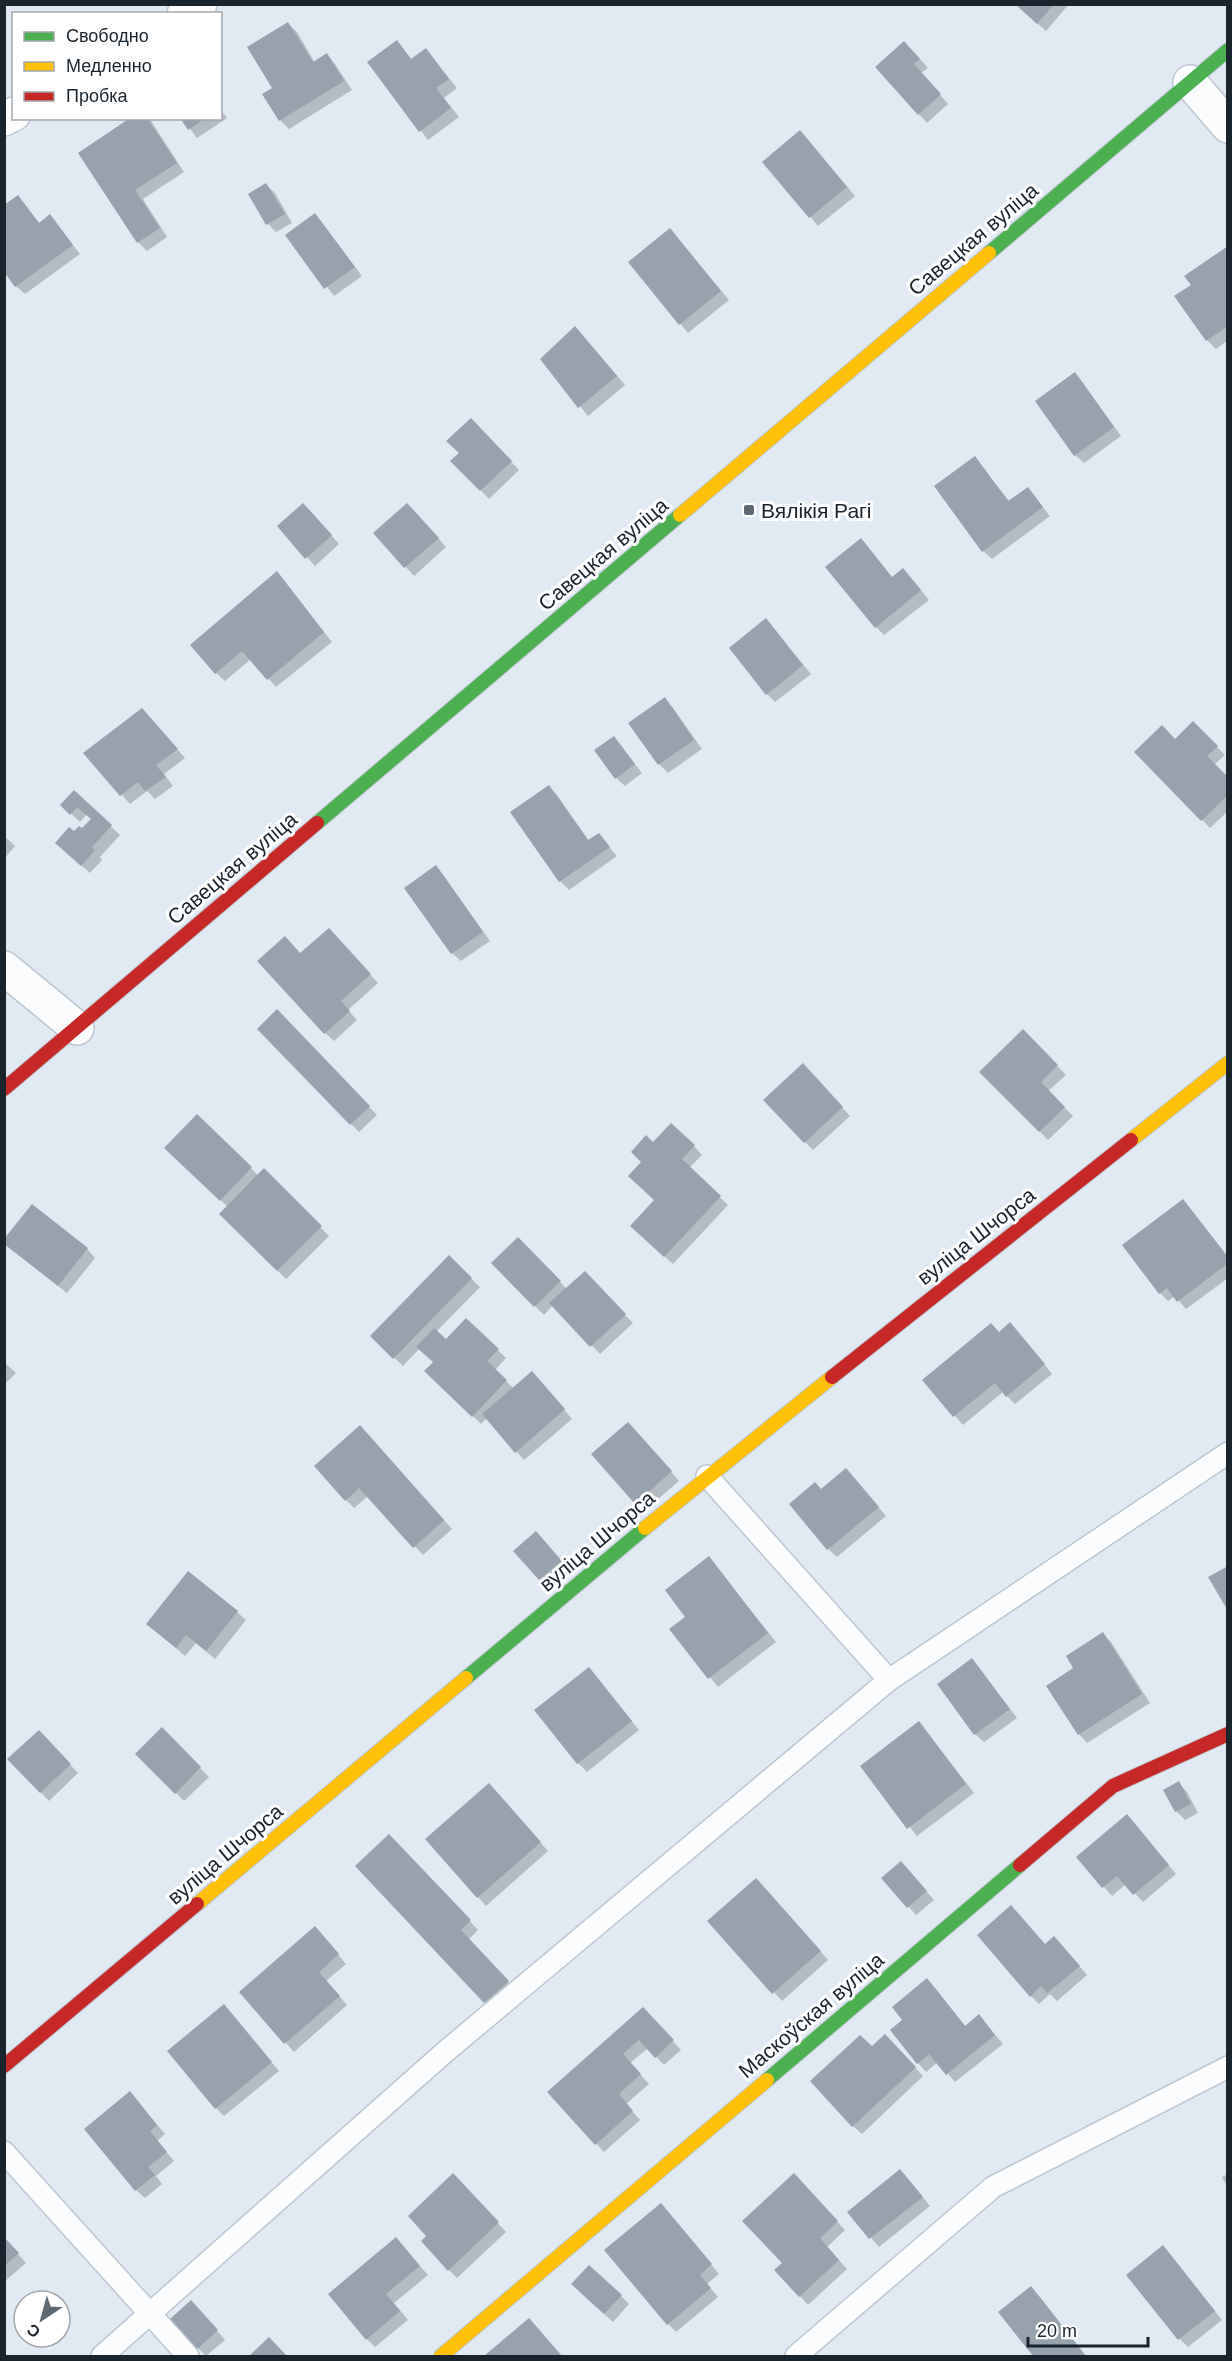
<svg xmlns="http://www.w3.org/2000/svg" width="1232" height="2361" viewBox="0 0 1232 2361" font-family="Arial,sans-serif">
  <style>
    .shadow { fill: #0003 }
    .building { fill: #97a2ad }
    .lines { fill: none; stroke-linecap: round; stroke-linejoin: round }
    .lane-casing { stroke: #bec7cf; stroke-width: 24 }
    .street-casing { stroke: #bec7cf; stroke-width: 36 }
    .fast-casing { stroke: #bec7cf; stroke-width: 16 }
    .slow-casing { stroke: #bec7cf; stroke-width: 16 }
    .jam-casing { stroke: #bec7cf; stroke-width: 16 }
    .lane { stroke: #fafcfd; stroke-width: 21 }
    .street { stroke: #fafcfd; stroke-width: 33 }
    .fast { stroke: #4caf50; stroke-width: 14 }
    .slow { stroke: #ffc107; stroke-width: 14 }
    .jam { stroke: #c62828; stroke-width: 14 }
    .poi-dot { fill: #5f6972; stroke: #fff; stroke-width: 2 }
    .labels { text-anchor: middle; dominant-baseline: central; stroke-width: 6; stroke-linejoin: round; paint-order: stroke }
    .street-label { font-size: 21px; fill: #19242d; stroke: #fff }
    .poi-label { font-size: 21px; fill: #19242d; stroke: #fff; text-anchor: start }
  </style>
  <rect width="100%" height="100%" fill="#e1eaf2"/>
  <g class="shadow">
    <path d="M1016 4H1069L1046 31Z"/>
    <path d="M288 24 297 32 315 63 327 55 335 64 352 90 289 129 280 120 264 95 274 88Z"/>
    <path d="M397 42 412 60 426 50 457 88 444 98 459 117 428 140 369 62Z"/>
    <path d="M913 51 928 68 921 73 948 104 927 123 919 114Z"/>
    <path d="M220 109 227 118 197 138 182 118H220Z"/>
    <path d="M133 118H148L151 121 184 172 143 199 167 237 147 251 138 242 80 153Z"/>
    <path d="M808 140 855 196 818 226 764 162Z"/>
    <path d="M266 185 275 193 292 223 276 232 268 224Z"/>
    <path d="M18 197 40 224 50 216 80 254 25 294 16 286Z"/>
    <path d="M315 214 362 276 334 296 287 235Z"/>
    <path d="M670 230 729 300 688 333 630 263Z"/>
    <path d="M1228 248V340L1216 349 1207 340 1176 296 1193 285Z"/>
    <path d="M583 336 625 385 588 416 542 359Z"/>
    <path d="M1075 374 1083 383 1121 436 1084 463 1075 455Z"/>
    <path d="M471 420 519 470 489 499 453 461 461 453Z"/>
    <path d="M975 458 1010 502 1028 489 1050 516 992 559 983 551Z"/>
    <path d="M312 513 339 544 315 566 279 526Z"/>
    <path d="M416 513 446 547 414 576 375 533Z"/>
    <path d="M277 573 332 642 276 687 251 659 225 681 216 673Z"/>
    <path d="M893 579H912L929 600 884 635 876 627Z"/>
    <path d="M766 620 811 674 775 702 767 694Z"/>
    <path d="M665 699 673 708 702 749 668 773 659 764 630 723Z"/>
    <path d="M150 719 185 758 164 774 173 786 155 799 147 791 130 804 85 753Z"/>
    <path d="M1193 723 1225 755 1214 765 1228 779V811L1210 828 1136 752 1175 741Z"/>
    <path d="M614 738 642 773 625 786 616 778Z"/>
    <path d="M548 786 557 795 589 841 599 835 617 856 569 890 560 881 512 812Z"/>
    <path d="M74 792 120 835 100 857 102 860 90 873 65 851 74 833 82 830 93 820 87 814 80 822 62 805Z"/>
    <path d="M4 836 15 846 4 859Z"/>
    <path d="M436 867 444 876 490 941 461 961 452 953Z"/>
    <path d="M337 939 378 983 348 1010 357 1020 334 1041 325 1033 301 955Z"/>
    <path d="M277 1011 377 1115 359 1132 259 1029Z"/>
    <path d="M1023 1031 1066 1075 1048 1091 1073 1116 1048 1140 981 1072Z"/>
    <path d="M811 1074 850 1116 813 1150 805 1142Z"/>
    <path d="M197 1116 259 1176 264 1170 329 1236 286 1279 221 1214 228 1207 166 1148Z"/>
    <path d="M653 1144 694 1146 702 1155 689 1168 728 1205 673 1264 640 1234 656 1200 643 1162Z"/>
    <path d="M1183 1201 1228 1257V1278L1186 1309 1175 1296 1168 1301 1160 1293Z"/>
    <path d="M518 1239 567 1289 584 1273 633 1323 600 1354 553 1305 544 1315 493 1264Z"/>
    <path d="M87 1249 95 1258 67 1293 13 1250Z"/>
    <path d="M449 1257 480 1287 436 1332 446 1341 466 1320 506 1358 495 1370 514 1389 540 1382 572 1419 524 1460 487 1418 481 1424 427 1371 435 1362 420 1348 403 1366 372 1336Z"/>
    <path d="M1018 1332 1052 1374 1015 1404 1003 1392 963 1425 924 1380 999 1333Z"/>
    <path d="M4 1362 16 1373 4 1385Z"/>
    <path d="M637 1432 679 1481 644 1511 636 1503Z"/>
    <path d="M368 1435 452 1529 423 1555 368 1496 354 1508 346 1500Z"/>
    <path d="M854 1478 886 1516 837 1557 828 1549 821 1490Z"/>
    <path d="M544 1542 569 1570 549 1588 515 1551Z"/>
    <path d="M709 1558 776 1642 718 1687 671 1629 688 1617Z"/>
    <path d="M237 1612 246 1620 215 1659 196 1643 185 1656 148 1624Z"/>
    <path d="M1103 1634 1111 1642 1150 1703 1087 1743 1079 1734 1076 1668Z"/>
    <path d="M972 1660 1017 1718 984 1742 975 1734Z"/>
    <path d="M589 1669 639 1730 587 1772 578 1763Z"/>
    <path d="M162 1729 209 1777 184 1801 137 1754Z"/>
    <path d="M39 1732 78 1773 49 1801 9 1759Z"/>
    <path d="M927 1732 974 1793 917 1836 862 1767Z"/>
    <path d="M1179 1783 1187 1792 1198 1813 1185 1820 1176 1811Z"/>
    <path d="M497 1794 548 1851 486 1906 478 1897Z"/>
    <path d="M1135 1825 1176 1874 1143 1902 1126 1884 1112 1896 1078 1857Z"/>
    <path d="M389 1836 478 1930 468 1940 516 1990 494 2011 357 1866Z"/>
    <path d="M909 1871 934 1900 916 1915 908 1906Z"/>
    <path d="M765 1888 828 1960 782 2001 710 1921Z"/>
    <path d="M323 1936 346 1964 326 1981 347 2005 294 2052 241 1992Z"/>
    <path d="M1045 1945 1062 1946 1087 1975 1057 2001 1050 1994 1039 2004 1031 1996Z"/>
    <path d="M935 1988 966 2027 979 2016 1003 2044 955 2082 938 2062 926 2072 918 2063 904 2020Z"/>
    <path d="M224 2006 279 2071 224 2116 216 2108Z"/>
    <path d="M651 2017 681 2050 664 2065 648 2048 630 2063 649 2084 626 2104 640 2120 604 2152 549 2092Z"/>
    <path d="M893 2044 923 2076 862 2134 853 2126 872 2048Z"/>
    <path d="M138 2102 165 2134 157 2141 174 2161 156 2176 162 2184 145 2198 136 2190Z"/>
    <path d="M1228 2174V2188L1222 2177Z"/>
    <path d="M908 2179 930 2206 879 2247 849 2212Z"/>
    <path d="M461 2184 506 2232 457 2278 449 2270Z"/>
    <path d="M802 2184 845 2230 827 2247 847 2269 808 2305 776 2270 784 2263Z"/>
    <path d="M669 2214 719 2274 707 2284 718 2297 676 2332 668 2324Z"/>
    <path d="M4 2238 26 2263 4 2282Z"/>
    <path d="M396 2239 428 2275 394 2303 408 2320 375 2347 367 2339Z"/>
    <path d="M1171 2256 1222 2320 1188 2347 1180 2339Z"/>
    <path d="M1031 2288 1040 2297 1086 2356H1035L1000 2313Z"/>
    <path d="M581 2293 621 2296 629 2304 613 2322Z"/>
    <path d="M200 2311 225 2340 206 2356 198 2348Z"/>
    <path d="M529 2320 561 2356H486Z"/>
  </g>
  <g class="building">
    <path d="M1015 4H1054L1037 24Z"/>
    <path d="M288 22 313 62 327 53 344 81 279 121 262 94 272 88 247 47Z"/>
    <path d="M397 40 411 59 426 48 449 79 436 88 451 108 419 132 367 62Z"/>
    <path d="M904 41 920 59 914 64 941 94 918 115 875 67Z"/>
    <path d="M130 118H147L177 163 135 190 160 228 137 243 78 153Z"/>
    <path d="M180 118H206L188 130Z"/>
    <path d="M800 130 847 187 809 218 762 162Z"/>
    <path d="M266 183 285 214 266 225 248 194Z"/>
    <path d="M18 195 39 223 50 214 73 245 15 287 4 272V205Z"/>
    <path d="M315 213 355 267 324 289 285 235Z"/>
    <path d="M670 228 721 291 679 325 628 262Z"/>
    <path d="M1228 246V326L1206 341 1174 296 1191 285 1184 276Z"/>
    <path d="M575 326 617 376 578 408 540 359Z"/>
    <path d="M1075 372 1114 427 1074 456 1035 401Z"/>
    <path d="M471 418 512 461 480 491 450 461 459 453 446 441Z"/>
    <path d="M975 456 1008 501 1028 487 1043 507 982 552 934 486Z"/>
    <path d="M303 503 332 535 305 559 277 526Z"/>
    <path d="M407 503 439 538 404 568 373 533Z"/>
    <path d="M861 538 892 577 903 568 921 590 875 628 825 567Z"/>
    <path d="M277 571 324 632 267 680 242 651 215 674 190 645Z"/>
    <path d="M766 618 803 665 766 695 729 648Z"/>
    <path d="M665 697 694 740 658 765 628 723Z"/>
    <path d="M142 708 178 749 156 765 166 777 145 791 138 782 120 796 83 753Z"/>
    <path d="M1193 721 1218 746 1207 756 1228 777V795L1201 821 1134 752 1162 725 1175 739Z"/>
    <path d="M614 736 635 764 615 779 594 750Z"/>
    <path d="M549 785 588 840 599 833 610 847 559 882 510 812Z"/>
    <path d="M74 790 112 825 92 847 95 850 81 866 55 843 69 827 74 831 79 826 82 828 91 819 77 807 70 815 60 805Z"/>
    <path d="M436 865 483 932 451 954 404 888Z"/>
    <path d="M329 928 371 974 341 1001 350 1011 324 1034 257 961 285 936 300 953Z"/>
    <path d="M277 1009 370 1106 350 1125 257 1029Z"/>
    <path d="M1023 1029 1058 1065 1041 1082 1065 1107 1039 1132 979 1072Z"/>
    <path d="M803 1063 843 1107 804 1143 763 1100Z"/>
    <path d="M197 1114 252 1167 220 1201 164 1148Z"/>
    <path d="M671 1123 695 1145 682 1159 721 1196 664 1257 630 1226 654 1200 628 1176 641 1162 631 1152 646 1135 653 1142Z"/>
    <path d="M264 1168 322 1226 277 1271 219 1214Z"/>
    <path d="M1183 1199 1228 1257V1263L1177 1302 1167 1288 1159 1294 1122 1245Z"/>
    <path d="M32 1204 88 1248 58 1286 4 1244V1239Z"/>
    <path d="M518 1237 561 1281 534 1307 491 1263Z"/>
    <path d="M449 1255 472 1278 393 1359 370 1336Z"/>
    <path d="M585 1271 626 1314 590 1347 549 1303Z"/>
    <path d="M466 1318 499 1349 487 1361 507 1380 472 1417 424 1371 433 1362 416 1347 434 1328 446 1339Z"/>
    <path d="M1010 1322 1045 1364 1006 1397 995 1383 953 1417 922 1380 991 1323 999 1332Z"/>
    <path d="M532 1371 565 1409 515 1453 482 1414Z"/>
    <path d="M628 1422 672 1471 635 1504 591 1454Z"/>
    <path d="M360 1425 444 1520 413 1548 359 1488 345 1501 314 1466Z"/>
    <path d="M846 1468 879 1507 827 1550 789 1504 815 1482 821 1489Z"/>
    <path d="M536 1531 562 1561 539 1580 513 1551Z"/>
    <path d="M709 1556 768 1633 708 1679 669 1629 685 1617 665 1590Z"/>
    <path d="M1228 1566V1611L1208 1577Z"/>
    <path d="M188 1571 238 1611 206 1651 186 1635 176 1648 146 1624Z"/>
    <path d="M1103 1632 1142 1694 1078 1735 1046 1686 1073 1668 1066 1656Z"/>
    <path d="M972 1658 1010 1709 974 1735 937 1684Z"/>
    <path d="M589 1667 632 1721 577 1764 534 1710Z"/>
    <path d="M919 1721 966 1784 907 1829 860 1766Z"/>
    <path d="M162 1727 201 1767 175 1794 135 1754Z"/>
    <path d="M39 1730 71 1764 40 1793 7 1759Z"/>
    <path d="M1179 1781 1191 1804 1175 1812 1163 1790Z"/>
    <path d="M489 1783 541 1842 477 1898 425 1839Z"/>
    <path d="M1127 1814 1169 1865 1133 1895 1117 1876 1102 1888 1076 1857Z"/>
    <path d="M389 1834 471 1920 461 1930 509 1981 484 2003 355 1866Z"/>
    <path d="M901 1861 927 1891 907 1908 881 1878Z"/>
    <path d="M756 1878 821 1951 772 1994 707 1921Z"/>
    <path d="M1011 1905 1045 1944 1054 1936 1080 1966 1047 1993 1041 1986 1030 1997 977 1935Z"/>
    <path d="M315 1926 339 1954 319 1972 340 1996 284 2044 239 1992Z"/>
    <path d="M927 1978 965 2026 979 2014 995 2035 946 2075 929 2054 917 2064 890 2030 902 2020 892 2007Z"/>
    <path d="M224 2004 272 2062 215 2109 167 2051Z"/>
    <path d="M643 2007 674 2040 655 2058 639 2040 623 2054 641 2074 619 2094 633 2111 595 2145 547 2092Z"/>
    <path d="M885 2034 916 2067 852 2127 810 2081 860 2035 872 2046Z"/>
    <path d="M130 2091 157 2125 150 2131 167 2152 148 2167 155 2175 135 2191 84 2129Z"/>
    <path d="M900 2169 923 2197 869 2239 847 2212Z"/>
    <path d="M453 2173 499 2222 448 2271 421 2241 426 2236 408 2216Z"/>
    <path d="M794 2173 838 2221 820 2238 839 2260 799 2297 774 2270 782 2263 742 2221Z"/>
    <path d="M661 2203 712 2264 700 2275 711 2288 667 2325 604 2250Z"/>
    <path d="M4 2237 19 2253 4 2266Z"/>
    <path d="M396 2237 420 2266 386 2294 400 2311 366 2340 328 2294Z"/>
    <path d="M1163 2245 1215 2311 1178 2340 1126 2275Z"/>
    <path d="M589 2265 622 2295 604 2314 571 2284Z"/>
    <path d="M1031 2286 1085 2355 1083 2356H1033L998 2312Z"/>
    <path d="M191 2300 218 2330 197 2349 170 2319Z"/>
    <path d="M529 2318 562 2356H484Z"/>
    <path d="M269 2337 287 2356H249Z"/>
  </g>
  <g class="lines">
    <g class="lane-casing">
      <g id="lane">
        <path d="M707 1476 889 1680"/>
        <path d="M4 2152 188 2356"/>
        <path d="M102 2356 445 2052 889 1680 1228 1453"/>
        <path d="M796 2356 993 2187 1228 2067"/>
      </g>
    </g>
    <g class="street-casing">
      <g id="street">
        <path d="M184 14 200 4"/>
        <path d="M1190 82 1228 126"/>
        <path d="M4 119 14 114"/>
        <path d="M4 968 77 1028"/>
      </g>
    </g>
    <g class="fast-casing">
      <g id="fast">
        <path d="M989 253 1228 50"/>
        <path d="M317 823 680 515"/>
        <path d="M466 1678 645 1528"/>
        <path d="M767 2080 1020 1865"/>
      </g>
    </g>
    <g class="slow-casing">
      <g id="slow">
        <path d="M680 515 989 253"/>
        <path d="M1131 1140 1228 1063"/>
        <path d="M645 1528 832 1377"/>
        <path d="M197 1904 466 1678"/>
        <path d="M441 2356 767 2080"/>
      </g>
    </g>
    <g class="jam-casing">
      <g id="jam">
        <path d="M4 1089 317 823"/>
        <path d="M832 1377 1131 1140"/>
        <path d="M1020 1865 1113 1786 1228 1734"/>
        <path d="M4 2066 197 1904"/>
      </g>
    </g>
    <use href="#lane" class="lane"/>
    <use href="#street" class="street"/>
    <use href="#fast" class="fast"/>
    <use href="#slow" class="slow"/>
    <use href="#jam" class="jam"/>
  </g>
  <rect class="poi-dot" x="743" y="504" width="12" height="12" rx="3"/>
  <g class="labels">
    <g class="street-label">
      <text transform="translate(973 239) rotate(-40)">Савецкая вуліца</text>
      <text transform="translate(603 554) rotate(-40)">Савецкая вуліца</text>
      <text transform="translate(232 868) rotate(-40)">Савецкая вуліца</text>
      <text transform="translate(976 1236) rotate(-38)">вуліца Шчорса</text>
      <text transform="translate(597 1541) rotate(-40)">вуліца Шчорса</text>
      <text transform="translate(225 1854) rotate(-40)">вуліца Шчорса</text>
      <text transform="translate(811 2015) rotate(-40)">Маскоўская вуліца</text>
    </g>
    <g class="poi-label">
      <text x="761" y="510">Вялікія Рагі</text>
    </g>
  </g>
  <rect width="1232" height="2361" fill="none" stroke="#19242d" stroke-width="12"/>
  <rect x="12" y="12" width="210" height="108" fill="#ffffff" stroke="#a3a7ab" stroke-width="1.5"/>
  <rect x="24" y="32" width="30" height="9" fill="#4caf50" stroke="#a3a7ab" stroke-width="1.5"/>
  <text x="66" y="42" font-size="18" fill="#19242d">Свободно</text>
  <rect x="24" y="62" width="30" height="9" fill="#ffc107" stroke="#a3a7ab" stroke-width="1.5"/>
  <text x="66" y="72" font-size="18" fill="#19242d">Медленно</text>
  <rect x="24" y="92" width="30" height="9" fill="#c62828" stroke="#a3a7ab" stroke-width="1.5"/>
  <text x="66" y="102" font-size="18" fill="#19242d">Пробка</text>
  <g transform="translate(42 2319) rotate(216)"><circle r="28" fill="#ffffff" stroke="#a3a7ab" stroke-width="1.5"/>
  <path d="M0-4.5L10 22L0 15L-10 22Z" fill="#5f6972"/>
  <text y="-9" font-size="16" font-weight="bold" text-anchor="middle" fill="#19242d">С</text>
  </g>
  <path d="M1028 2337v9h120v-9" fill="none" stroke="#19242d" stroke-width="3"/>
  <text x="1037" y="2337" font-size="18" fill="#19242d" stroke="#ffffff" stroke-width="4.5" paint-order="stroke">20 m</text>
</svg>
